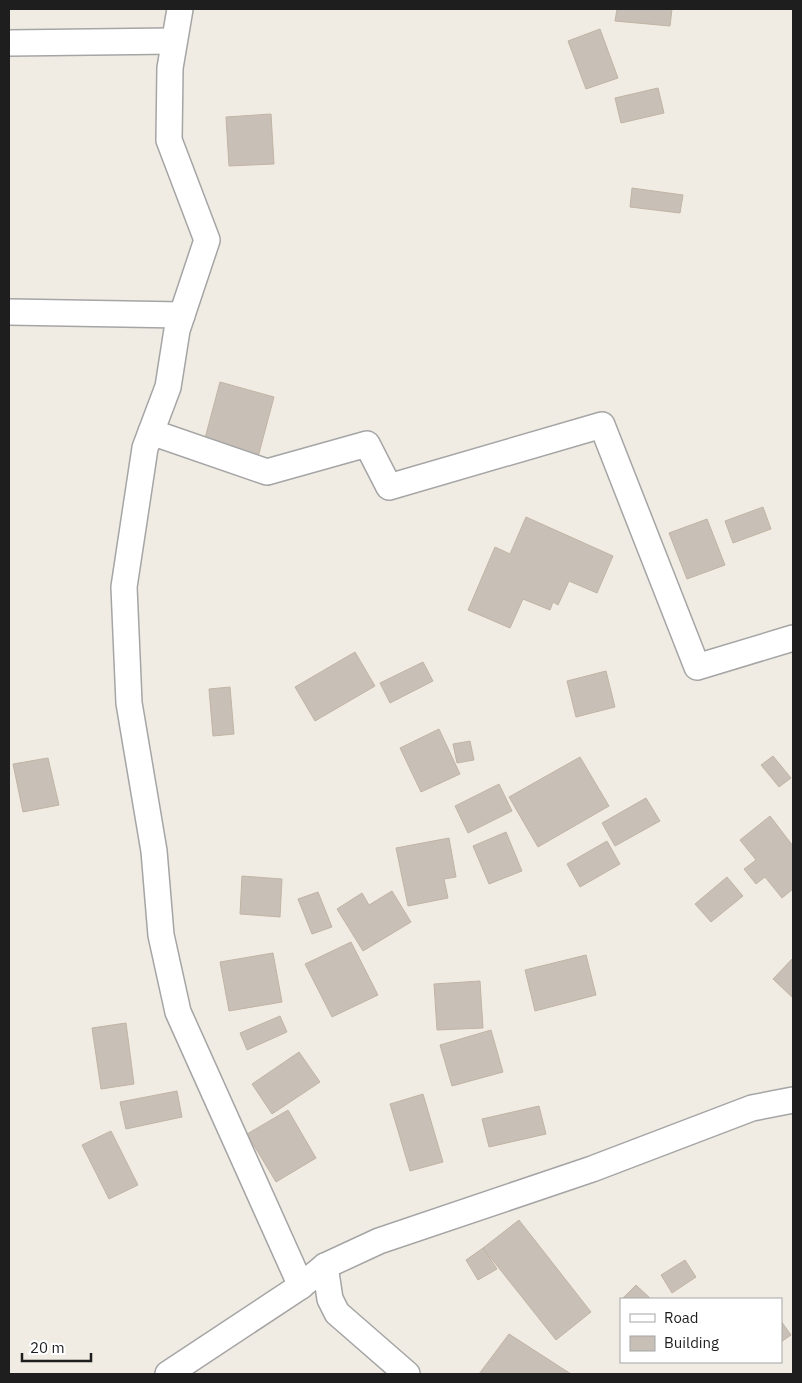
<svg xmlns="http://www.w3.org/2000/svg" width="802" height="1383" viewBox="0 0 802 1383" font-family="'IBM Plex Sans',sans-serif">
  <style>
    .building { fill: #c8bfb6; stroke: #c2b4a4 }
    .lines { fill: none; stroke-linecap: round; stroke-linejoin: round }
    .street-casing { stroke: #a5a5a5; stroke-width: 28 }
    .street { stroke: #fff; stroke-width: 25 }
  </style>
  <rect width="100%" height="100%" fill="#f0ece3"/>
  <g class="building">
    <path d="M617 9H672L670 26 615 21Z"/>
    <path d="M600 29 618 78 586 89 568 41Z"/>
    <path d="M658 88 664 113 621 123 615 98Z"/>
    <path d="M271 114 274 164 229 166 226 117Z"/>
    <path d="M632 188 683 195 680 213 630 207Z"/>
    <path d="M220 382 274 397 258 457 204 442Z"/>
    <path d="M763 507 771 529 733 543 725 521Z"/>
    <path d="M526 517 613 556 597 593 569 581 558 605 553 602 550 610 523 599 510 628 468 610 495 547 510 554Z"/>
    <path d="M707 519 725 565 687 579 669 533Z"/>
    <path d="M355 652 375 686 315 721 295 687Z"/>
    <path d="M423 662 433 681 390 703 380 683Z"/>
    <path d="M606 671 615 707 576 717 567 681Z"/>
    <path d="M230 687 234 734 213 736 209 689Z"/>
    <path d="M439 729 460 774 421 792 400 748Z"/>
    <path d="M470 741 474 760 457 763 453 744Z"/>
    <path d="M773 756 791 778 779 787 761 765Z"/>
    <path d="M580 757 609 806 538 847 509 797Z"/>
    <path d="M48 758 59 805 23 812 13 764Z"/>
    <path d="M499 784 512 811 468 833 455 806Z"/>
    <path d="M646 798 660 821 615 846 602 823Z"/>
    <path d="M770 816 793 846V889L782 898 765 877 756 884 744 869 756 860 740 840Z"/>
    <path d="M506 832 522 871 489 884 473 846Z"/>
    <path d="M449 838 456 877 444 879 448 898 408 906 396 848Z"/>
    <path d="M607 841 620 864 580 887 567 864Z"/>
    <path d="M242 876 282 879 280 917 240 914Z"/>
    <path d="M727 877 743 896 711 922 695 904Z"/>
    <path d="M392 891 411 922 363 951 337 909 362 893 369 905Z"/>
    <path d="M318 892 332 927 312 934 298 899Z"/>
    <path d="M351 942 378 995 332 1017 305 964Z"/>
    <path d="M273 953 282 1002 229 1011 220 962Z"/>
    <path d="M586 955 596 995 535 1011 525 970Z"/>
    <path d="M793 958V998L773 979Z"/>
    <path d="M480 981 483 1028 437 1030 434 984Z"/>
    <path d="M280 1016 287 1032 247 1050 240 1033Z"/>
    <path d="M126 1023 134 1084 101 1089 92 1028Z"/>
    <path d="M491 1030 503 1072 452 1086 440 1045Z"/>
    <path d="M299 1052 320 1082 272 1114 252 1084Z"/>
    <path d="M177 1091 182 1117 126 1129 120 1102Z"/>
    <path d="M423 1094 443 1162 410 1171 390 1104Z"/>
    <path d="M539 1106 546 1134 489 1147 482 1119Z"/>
    <path d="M288 1110 316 1158 276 1182 247 1134Z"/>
    <path d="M111 1131 138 1185 109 1199 82 1145Z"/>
    <path d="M519 1220 591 1312 556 1340 483 1248Z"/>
    <path d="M483 1248 497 1269 478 1280 466 1260Z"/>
    <path d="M685 1260 696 1277 672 1293 661 1275Z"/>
    <path d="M636 1285 651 1299H622Z"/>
    <path d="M781 1321 791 1335 781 1342Z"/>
    <path d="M509 1334 571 1374H479Z"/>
  </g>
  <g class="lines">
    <g class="street-casing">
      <g id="street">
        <path d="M180 9 170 68 169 140 207 240 177 330 168 387 145 448 124 587 129 703 154 851 161 935 178 1012 301 1286"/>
        <path d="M9 43 174 41"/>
        <path d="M9 312 182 315"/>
        <path d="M151 432 267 472 367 444 389 487 602 425 697 667 793 638"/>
        <path d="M325 1266 330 1299 337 1313 407 1374"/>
        <path d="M168 1374 301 1286 325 1266 379 1241 592 1169 752 1108 793 1100"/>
      </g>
    </g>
    <use href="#street" class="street"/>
  </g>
  <rect width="802" height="1383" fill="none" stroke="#1e1e1e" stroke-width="20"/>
  <rect x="620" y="1298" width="162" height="65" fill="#ffffff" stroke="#a5a5a5"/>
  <rect x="630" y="1314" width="25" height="8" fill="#ffffff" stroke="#a5a5a5"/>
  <text x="664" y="1323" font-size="15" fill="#1e1e1e">Road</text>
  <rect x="630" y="1336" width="25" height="15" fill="#c8bfb6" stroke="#a5a5a5"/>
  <text x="664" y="1348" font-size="15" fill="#1e1e1e">Building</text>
  <path d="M22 1353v8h69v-8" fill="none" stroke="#1e1e1e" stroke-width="2.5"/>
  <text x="30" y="1353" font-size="15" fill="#1e1e1e" stroke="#ffffff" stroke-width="4" paint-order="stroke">20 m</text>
</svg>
